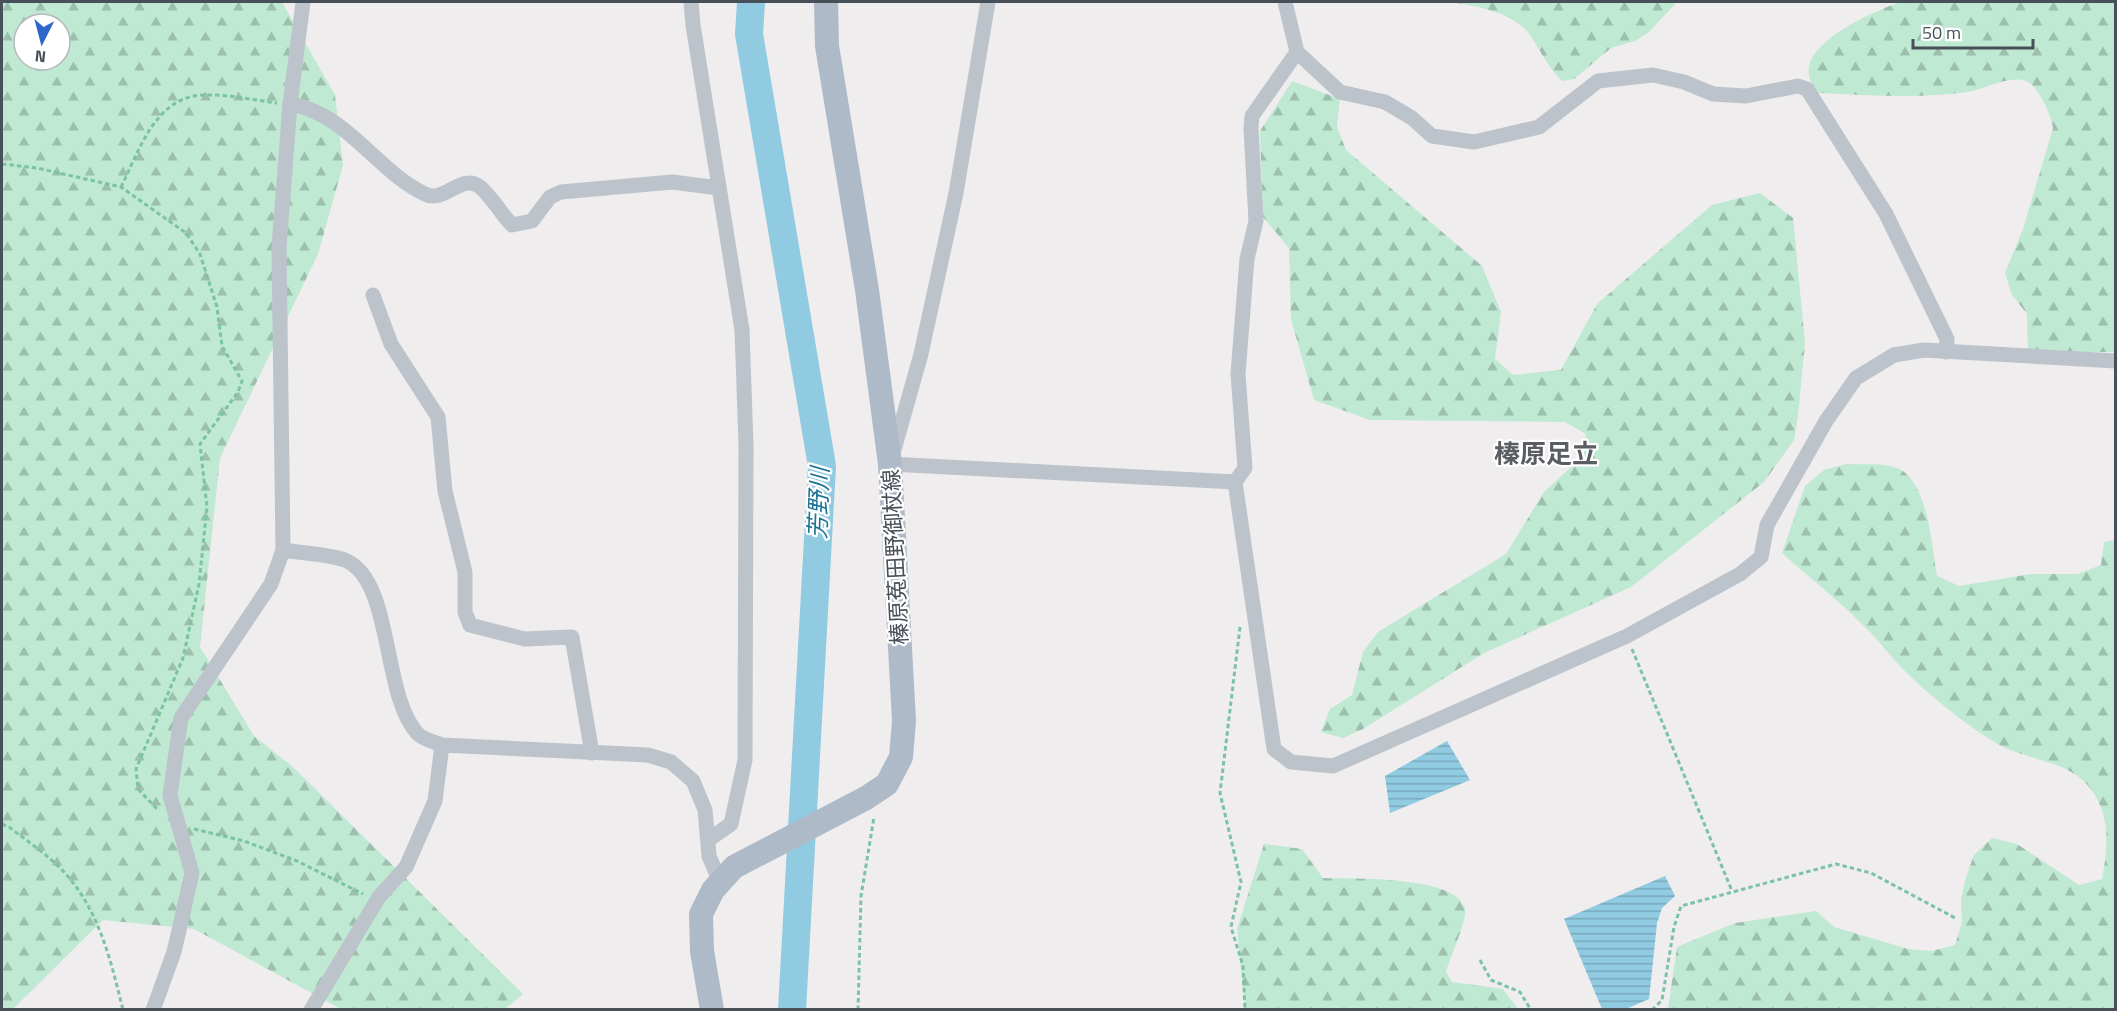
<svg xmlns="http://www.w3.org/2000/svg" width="2117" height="1011" viewBox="0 0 2117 1011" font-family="'Titillium Web','Noto Sans JP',sans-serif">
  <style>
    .forest { fill: url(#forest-firs); fill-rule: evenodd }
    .water { fill: url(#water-rules) }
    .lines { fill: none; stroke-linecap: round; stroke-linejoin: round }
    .river { stroke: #91cbe1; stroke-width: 28 }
    .path { stroke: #7bc3a4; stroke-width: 3; stroke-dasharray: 4.5 3; stroke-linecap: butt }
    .minor { stroke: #bdc3cb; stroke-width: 15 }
    .primary { stroke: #afbac9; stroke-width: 24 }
    .labels { text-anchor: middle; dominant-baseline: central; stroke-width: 4.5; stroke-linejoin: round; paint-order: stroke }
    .street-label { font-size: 22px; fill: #474f58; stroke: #fff }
    .water-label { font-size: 24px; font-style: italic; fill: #1c7496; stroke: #fff }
    .quarter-label { font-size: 26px; font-weight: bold; fill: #5a5d61; stroke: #fff }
  </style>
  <defs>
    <pattern id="forest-firs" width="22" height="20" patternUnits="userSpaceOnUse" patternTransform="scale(1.5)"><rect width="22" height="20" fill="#bfe9d2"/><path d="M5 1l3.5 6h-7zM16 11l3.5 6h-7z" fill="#9dbfad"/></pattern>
    <pattern id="water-rules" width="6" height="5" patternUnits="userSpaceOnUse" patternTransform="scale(1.5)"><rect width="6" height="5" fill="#91cbe1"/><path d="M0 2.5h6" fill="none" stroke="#78a7b9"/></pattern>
  </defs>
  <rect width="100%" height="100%" fill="#efeded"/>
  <g class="forest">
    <path d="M2 2H282L335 95 343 165 318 254 220 458 200 647 254 736 293 767 523 994 505 1009H341L194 929 103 920 13 1009 2 1010ZM24 24H60V60H24Z"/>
    <path d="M1448 2H1677L1649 32 1635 41 1611 48 1574 79 1562 81C1547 66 1541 51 1530 35 1514 12 1474 5 1448 2Z"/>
    <path d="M1900 2H2115V352H2028L2027 314 2012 295 2005 273 2023 229 2053 128C2051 115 2039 86 2026 81 2009 75 1985 89 1968 92 1919 99 1868 95 1819 93 1778 52 1870 13 1900 2Z"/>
    <path d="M1292 81 1340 99 1337 127 1346 150 1482 266 1501 312 1495 359 1513 375 1561 370 1597 304 1712 205 1760 193 1793 218 1805 343 1798 416 1794 440 1764 482 1631 587 1484 653 1363 729 1343 738 1321 732 1330 709 1352 695 1363 652 1378 632 1506 554 1544 492 1583 456 1586 434 1565 422 1370 420 1314 400 1291 319 1289 248 1263 217 1260 131Z"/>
    <path d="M1846 464C1861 465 1880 463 1894 467 1928 476 1932 547 1937 576L1959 586 2031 574H2078L2101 565 2104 542 2115 540V1009H1668L1677 947 1735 923 1816 911 1834 927 1908 949 1932 951 1955 945 1962 922 1961 900 1966 877 1974 855 1992 838 2017 844 2079 885 2102 879C2108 849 2111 814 2090 788 2067 759 2026 761 1996 743 1967 726 1924 691 1900 666 1890 656 1881 643 1870 632 1843 604 1811 579 1782 553L1805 486 1824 470Z"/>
    <path d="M1264 844 1302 849 1323 878C1352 879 1460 875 1465 910 1466 924 1450 957 1446 972L1452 982 1503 989 1518 1009H1245L1237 929Z"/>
  </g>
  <g class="water">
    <path d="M1447 741 1470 780 1390 813 1385 776Z"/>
    <path d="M1665 876 1675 896 1662 908 1657 923 1649 999 1626 1009H1602L1564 919Z"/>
  </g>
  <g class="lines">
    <path class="river" d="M751 2 749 34 822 466 792 1010"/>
    <g class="path">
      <path d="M2 164 37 168 121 187 186 233 200 254 217 307 222 346 242 381 238 392 200 444 207 507 199 584 183 658 136 769 138 789 159 811"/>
      <path d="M121 187C139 151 155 97 203 95 227 94 253 100 277 103"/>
      <path d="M1240 627 1220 793 1241 882 1231 927 1243 966 1245 1010"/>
      <path d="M1632 649 1732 891"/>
      <path d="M2 824 9 827C27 841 48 855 63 871 99 909 111 961 123 1010"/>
      <path d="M194 829 244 841 297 861 363 894"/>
      <path d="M1480 960 1491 980 1520 992 1531 1010"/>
      <path d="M858 1010 861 896 874 817"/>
      <path d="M1652 1010 1662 1000 1674 927 1681 906 1836 864 1871 873 1957 919"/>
    </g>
    <g class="minor">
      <path d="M691 2 693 25 742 330 746 444 745 760 731 824 708 840"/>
      <path d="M988 2 956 193 921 354 890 464 1235 482"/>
      <path d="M1285 2 1297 52 1340 92 1385 102 1412 118 1432 136 1474 142 1539 127 1598 81 1653 75 1684 82 1713 94 1746 96 1798 86 1807 89 1886 214 1947 339 1946 352"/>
      <path d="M1297 52 1252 116 1251 128 1256 221 1247 259 1238 374 1245 468 1235 482 1274 749 1291 762 1333 766 1627 636 1740 574 1761 557 1767 525 1826 421 1856 378 1894 355 1924 350 2116 361"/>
      <path d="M290 104C347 113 376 171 425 194 444 204 462 172 480 187 492 197 501 214 512 225L532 221 550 197 561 192 672 182 719 188"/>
      <path d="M373 295 391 344 438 417 445 491 465 572V612L470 625 525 639 572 637 592 753"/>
      <path d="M283 550C300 553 331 554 347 561 393 583 382 694 417 733 422 739 434 742 442 745L648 755 671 762 693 781 705 810 709 856 720 882"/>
      <path d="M153 1010 174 952 192 873 170 795 181 718 271 584 283 550 279 247 290 104 303 2"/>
      <path d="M311 1010 379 897 406 867 435 801 442 745"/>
    </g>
    <path class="primary" d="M712 1010 702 951 701 914 713 890 734 867 866 798 887 784 901 757 904 721 890 464 867 290 827 46 826 2"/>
  </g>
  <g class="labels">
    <g class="street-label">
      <text transform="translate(895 557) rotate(-93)">榛原菟田野御杖線</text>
    </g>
    <g class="water-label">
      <text transform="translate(818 503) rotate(-88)">芳野川</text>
    </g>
    <g class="quarter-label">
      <text x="1546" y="453">榛原足立</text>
    </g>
  </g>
  <rect width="2117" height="1011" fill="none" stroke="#474f58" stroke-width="6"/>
  <g transform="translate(42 42) rotate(186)"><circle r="28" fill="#ffffff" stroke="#b5b9bc" stroke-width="1.5"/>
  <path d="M0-4.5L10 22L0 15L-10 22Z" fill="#2d67c9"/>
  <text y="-9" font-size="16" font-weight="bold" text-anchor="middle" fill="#474f58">N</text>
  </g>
  <path d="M1913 39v9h120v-9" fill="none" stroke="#474f58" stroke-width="3"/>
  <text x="1922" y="39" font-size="18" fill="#474f58" stroke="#ffffff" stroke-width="4.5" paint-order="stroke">50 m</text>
</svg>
